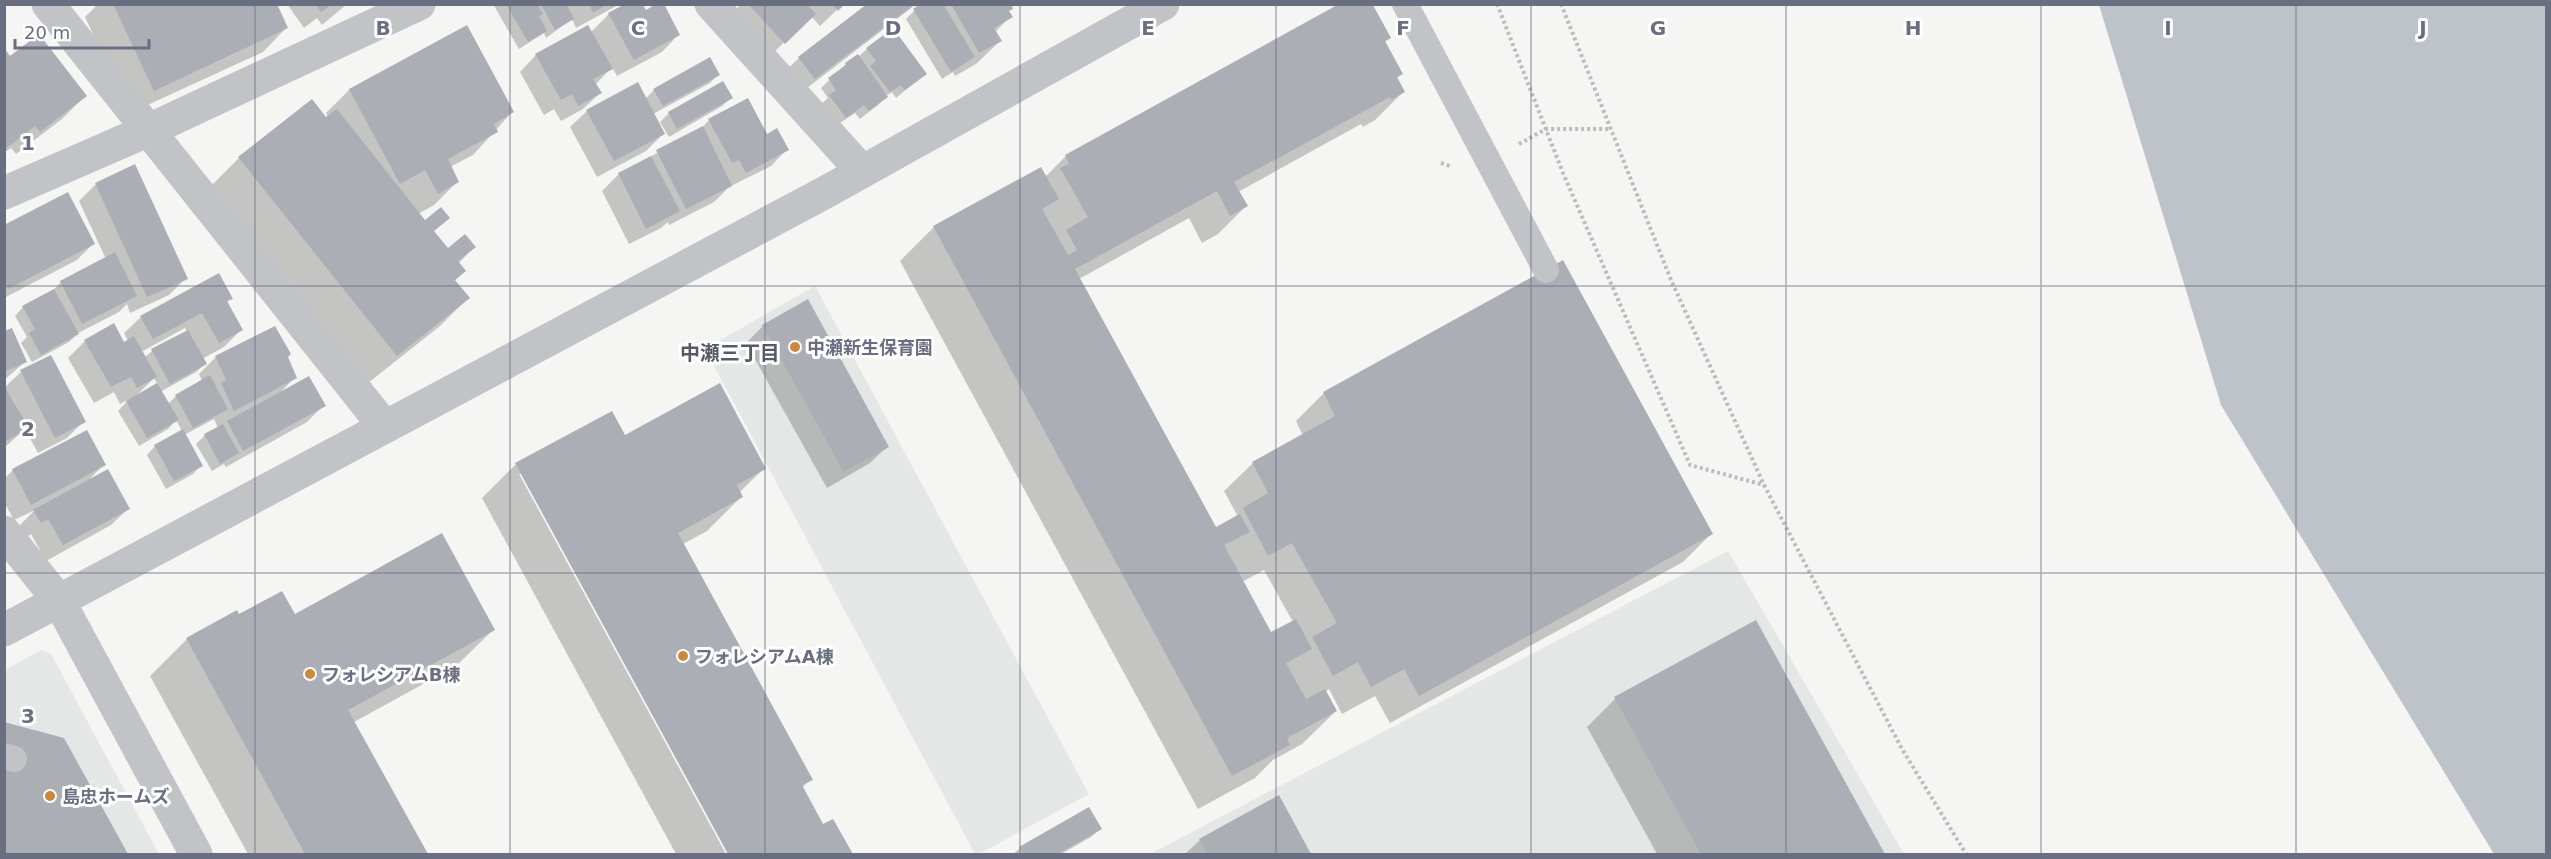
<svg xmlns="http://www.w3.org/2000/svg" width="2551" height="859" viewBox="0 0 2551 859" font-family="'DejaVu Sans','Noto Sans JP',sans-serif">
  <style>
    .built { fill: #e5e6e6 }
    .water { fill: #bec2c9 }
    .shadow { fill: #0003; fill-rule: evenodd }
    .building { fill: #acaeb6 }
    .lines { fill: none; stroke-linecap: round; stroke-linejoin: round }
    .path { stroke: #bbbcbf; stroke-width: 4; stroke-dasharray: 3 3; stroke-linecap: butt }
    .service { stroke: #c2c3c7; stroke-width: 26 }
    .minor { stroke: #c2c3c7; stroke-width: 33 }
    .tertiary { stroke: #c2c3c7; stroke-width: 33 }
    .grid { fill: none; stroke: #696e80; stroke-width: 1.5; stroke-opacity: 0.55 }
    .poi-dot { fill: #cc893d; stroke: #fff; stroke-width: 2 }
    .labels { text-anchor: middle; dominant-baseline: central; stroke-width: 6; stroke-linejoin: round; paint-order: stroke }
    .poi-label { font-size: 18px; font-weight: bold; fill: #696e80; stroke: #fff; text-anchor: start }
    .neighbourhood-label { font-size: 20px; font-weight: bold; fill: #555a66; stroke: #fff }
    .grid-label { font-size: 20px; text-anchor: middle; font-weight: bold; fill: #696e80; stroke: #fff; stroke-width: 6; stroke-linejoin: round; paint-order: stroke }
  </style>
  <rect width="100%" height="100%" fill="#f5f5f3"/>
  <g class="built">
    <path d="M815 286 1089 794 979 854H975L705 349Z"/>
    <path d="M1728 551 1904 854H1155L1154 852Z"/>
    <path d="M41 650 51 654 159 854H5V670Z"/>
  </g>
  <path class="water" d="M2099 5H2546V854H2494L2221 405Z"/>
  <g class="shadow">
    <path d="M98 4H275L286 28 263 52 130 113 85 17Z"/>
    <path d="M287 4H347L322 25 317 18 304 28Z"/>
    <path d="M493 4H620L576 28 572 19 546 38 544 33 519 49Z"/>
    <path d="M626 4H641L645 12 678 35 662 52 617 76 612 67 595 85 600 93 583 109 561 121 554 109 544 115 520 72 536 55 591 32 611 12Z"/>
    <path d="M741 4H843L820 26 811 16 767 59 728 18Z"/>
    <path d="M867 4H1009L1008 12 1011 16 995 32 1000 41 976 64 955 76 953 72 942 79 906 19 917 8 915 5 798 95 782 74 799 58Z"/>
    <path d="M1342 4H1367L1389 38 1384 43 1401 74 1396 79 1403 92 1375 120 1363 127 1361 124 1238 192 1246 206 1218 234 1202 243 1189 218 1079 279 1216 529 1237 515 1224 491 1253 463 1303 436 1296 421 1324 393 1711 534 1683 562 1390 723 1375 696 1342 714 1329 689 1325 692 1336 711 1302 744 1273 760 1255 778 1198 809 900 261 934 227 1045 177 1066 156ZM1264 570 1293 622 1271 634 1242 582Z"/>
    <path d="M466 27 512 112 473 155 450 167 457 182 434 205 418 214 424 222 448 218 433 232 447 250 474 247 458 264 464 271 454 281 468 298 440 326 368 383 211 186 239 158 326 119 328 117 326 113 349 90Z"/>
    <path d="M867 49 925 74 896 98 892 92 886 96 878 105 860 119 855 113 837 125 821 104 828 98 821 88 846 64 858 57Z"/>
    <path d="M4 51 10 58 85 96 62 119 16 154 11 148 4 153Z"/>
    <path d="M718 75 710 83 653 114 663 134 646 151 597 177 570 127 587 111 645 99 654 90Z"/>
    <path d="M731 98 722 106 669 137 660 122 669 113Z"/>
    <path d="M709 120 787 149 771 166 729 187 714 202 669 225 668 222 661 228 629 244 602 191 619 174 702 128Z"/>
    <path d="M96 184 186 278 169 295 130 313 127 304 119 312 78 333 69 342 32 362 21 343 27 337 15 316 23 307 50 293 61 282 106 259 79 201Z"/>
    <path d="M4 226 93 244 77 260 4 298Z"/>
    <path d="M231 298 226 303 241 330 224 347 202 359 205 364 196 372 160 392 168 404 176 396 202 381 199 374 216 357H286L295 377 279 394 324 405 307 422 226 467 224 464 212 471 196 444 205 435 218 428 214 419 184 435 201 465 193 474 166 489 147 455 155 446 182 431 176 420 168 429 139 446 118 411 129 399 120 404 114 392 94 403 68 358 85 341 123 344 128 341 124 333 141 317ZM185 328 187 332 152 351 144 358 141 352ZM154 378 158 385 136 396Z"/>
    <path d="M763 326 887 447 870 463 827 488 746 343Z"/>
    <path d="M4 333 25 362 4 380Z"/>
    <path d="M21 372 84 421 67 438 38 453 25 429 4 448V388Z"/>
    <path d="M612 413 624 437 764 468 739 493 741 497 707 531 683 544 811 779 802 788 822 826 833 821 851 854H729L522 474H519L726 854H676L482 498 516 464Z"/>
    <path d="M104 464 88 481 128 509 111 525 46 561 31 534 24 539 17 528 35 510 14 520 4 502V479L13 470Z"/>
    <path d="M238 616H294L493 630 456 666 354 722 426 854H248L150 676 187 639Z"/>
    <path d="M1755 622 1883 854H1657L1587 727 1615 699Z"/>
    <path d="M4 723 63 739 126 854H4Z"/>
    <path d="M1278 797 1309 854H1185L1200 840Z"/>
    <path d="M1089 809 1100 829 1091 837 1061 854H1013L1020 848Z"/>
  </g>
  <g class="building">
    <path d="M113 4H277L288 28 154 91Z"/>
    <path d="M506 4H537L543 14 539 16 547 31 528 42Z"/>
    <path d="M541 4H566L574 19 555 30Z"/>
    <path d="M589 4H608L593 13Z"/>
    <path d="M656 4H664L680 35 634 60 608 13 623 5H643L646 10Z"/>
    <path d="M748 4H807L816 14 785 44Z"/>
    <path d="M832 4H845L838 11Z"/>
    <path d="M867 4H915L815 79 798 57Z"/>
    <path d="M921 4H943L975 57 951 72 913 9Z"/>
    <path d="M951 4H1011L1013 9 1009 11 1013 17 994 28 1002 41 979 53Z"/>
    <path d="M1339 4 1373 5 1391 38 1385 41 1403 74 1397 77 1405 92 1391 100 1390 97 1234 182 1248 206 1230 216 1217 191 1075 269 1216 527 1240 514 1250 532 1224 545 1271 632 1296 619 1312 649 1286 663 1306 699 1325 689 1337 711 1287 738 1290 745 1232 776 933 226 1041 167 1059 199 1042 209 1068 255 1077 250 1066 230 1088 217 1060 168 1069 164 1065 155Z"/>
    <path d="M316 5H331L321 12Z"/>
    <path d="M467 25 514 112 494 124 498 132 448 159 459 182 438 194 425 170 400 184 349 89Z"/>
    <path d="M588 25 613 69 593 79 602 93 578 106 572 94 561 100 535 54Z"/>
    <path d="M893 28 927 74 905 90 901 85 890 92 870 66 876 61 866 48Z"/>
    <path d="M39 34 87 96 40 132 35 126 4 150V48L10 56Z"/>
    <path d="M858 54 888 97 869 111 864 105 846 118 829 95 836 90 828 78 846 65 845 63Z"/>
    <path d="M710 57 720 75 663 106 653 89Z"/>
    <path d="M723 81 733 98 677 129 668 112Z"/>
    <path d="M638 82 665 134 614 161 586 110Z"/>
    <path d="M748 98 767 134 777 128 789 150 746 173 739 160 732 163 708 119Z"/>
    <path d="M312 99 326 117 337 109 425 220 441 207 450 218 434 231 448 248 465 234 476 247 458 261 466 271 455 280 470 298 397 356 238 157Z"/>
    <path d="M703 126 732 186 686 209 656 150Z"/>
    <path d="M651 156 680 211 646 229 618 173Z"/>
    <path d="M135 164 188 279 147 297 95 183Z"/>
    <path d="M68 192 95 244 8 289 4 282V225Z"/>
    <path d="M115 252 137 296 82 324 60 281Z"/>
    <path d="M1563 260 1713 534 1419 696 1404 669 1371 687 1358 662 1333 676 1312 637 1337 623 1292 543 1268 556 1243 508 1268 493 1252 462 1335 416 1323 392Z"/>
    <path d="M219 273 233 299 227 301 243 330 219 343 202 313 153 339 140 316Z"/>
    <path d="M54 289 79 334 41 355 29 333 35 329 22 306Z"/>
    <path d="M808 299 889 447 844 472 762 325Z"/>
    <path d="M114 323 124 342 134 336 157 377 137 388 131 377 111 387 84 340Z"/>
    <path d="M275 326 291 354 288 357 297 378 234 411 221 383 226 380 215 356Z"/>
    <path d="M12 328 27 362 4 372V331Z"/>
    <path d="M188 330 207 364 170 384 151 349Z"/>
    <path d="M51 355 86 422 55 438 20 370Z"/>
    <path d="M210 375 228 409 193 428 175 395Z"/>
    <path d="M309 376 326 406 243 451 227 421Z"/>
    <path d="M157 383 179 420 147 438 126 401Z"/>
    <path d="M720 383 766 469 737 485 743 497 678 533 813 780 802 785 823 824 833 819 853 854H728L515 463 612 411 625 435Z"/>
    <path d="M4 386 29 428 4 442Z"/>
    <path d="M223 424 239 453 220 464 204 434Z"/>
    <path d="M183 429 203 466 174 481 154 445Z"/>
    <path d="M87 430 106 465 31 505 12 469Z"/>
    <path d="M108 469 130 509 63 545 48 519 41 523 33 510Z"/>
    <path d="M442 533 495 630 348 710 428 854H305L186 638 237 610 239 614 282 591 295 614Z"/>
    <path d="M1756 620 1885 854H1701L1614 697Z"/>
    <path d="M4 722 64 738 128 854H4Z"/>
    <path d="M1279 795 1311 854H1208L1199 839Z"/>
    <path d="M1089 807 1102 829 1058 854H1023L1019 847Z"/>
  </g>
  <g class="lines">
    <g class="path">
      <path d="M1497 4 1563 173 1690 465 1764 485"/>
      <path d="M1561 4 1671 280 1764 485 1902 749 1966 854"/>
      <path d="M1519 144 1546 129H1610"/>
      <path d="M1441 163 1450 166"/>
    </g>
    <g class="service">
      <path d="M1405 4 1546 270"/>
      <path d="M4 756 14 759"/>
    </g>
    <g class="minor">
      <path d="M48 4 384 426"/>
      <path d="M711 4 861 170"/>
      <path d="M4 193 149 130 419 4"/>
      <path d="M4 532 59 601 196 854"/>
    </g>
    <path class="tertiary" d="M4 630 824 193 1163 4"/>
  </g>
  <path class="grid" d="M255 4V854M510 4V854M765 4V854M1020 4V854M1276 4V854M1531 4V854M1786 4V854M2041 4V854M2296 4V854M4 286H2546M4 573H2546"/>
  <g class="poi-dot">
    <circle cx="795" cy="347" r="6"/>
    <circle cx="683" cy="656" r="6"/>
    <circle cx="310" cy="674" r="6"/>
    <circle cx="50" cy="796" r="6"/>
  </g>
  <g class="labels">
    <g class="poi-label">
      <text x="807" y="347">中瀬新生保育園</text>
      <text x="695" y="656">フォレシアムA棟</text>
      <text x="322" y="674">フォレシアムB棟</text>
      <text x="62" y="796">島忠ホームズ</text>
    </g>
    <g class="neighbourhood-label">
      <text x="730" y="353">中瀬三丁目</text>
    </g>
  </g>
  <g class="grid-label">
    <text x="383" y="35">B</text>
    <text x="638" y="35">C</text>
    <text x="893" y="35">D</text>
    <text x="1148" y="35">E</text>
    <text x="1403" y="35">F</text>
    <text x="1658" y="35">G</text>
    <text x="1913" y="35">H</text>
    <text x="2168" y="35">I</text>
    <text x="2423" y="35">J</text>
    <text x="28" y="150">1</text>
    <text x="28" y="436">2</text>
    <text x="28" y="723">3</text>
  </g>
  <rect width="2551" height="859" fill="none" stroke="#696e80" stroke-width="12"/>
  <path d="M15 39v9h134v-9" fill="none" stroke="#696e80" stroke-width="3"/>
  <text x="24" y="39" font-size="18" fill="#696e80" stroke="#ffffff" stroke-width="4.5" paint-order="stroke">20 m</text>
</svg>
